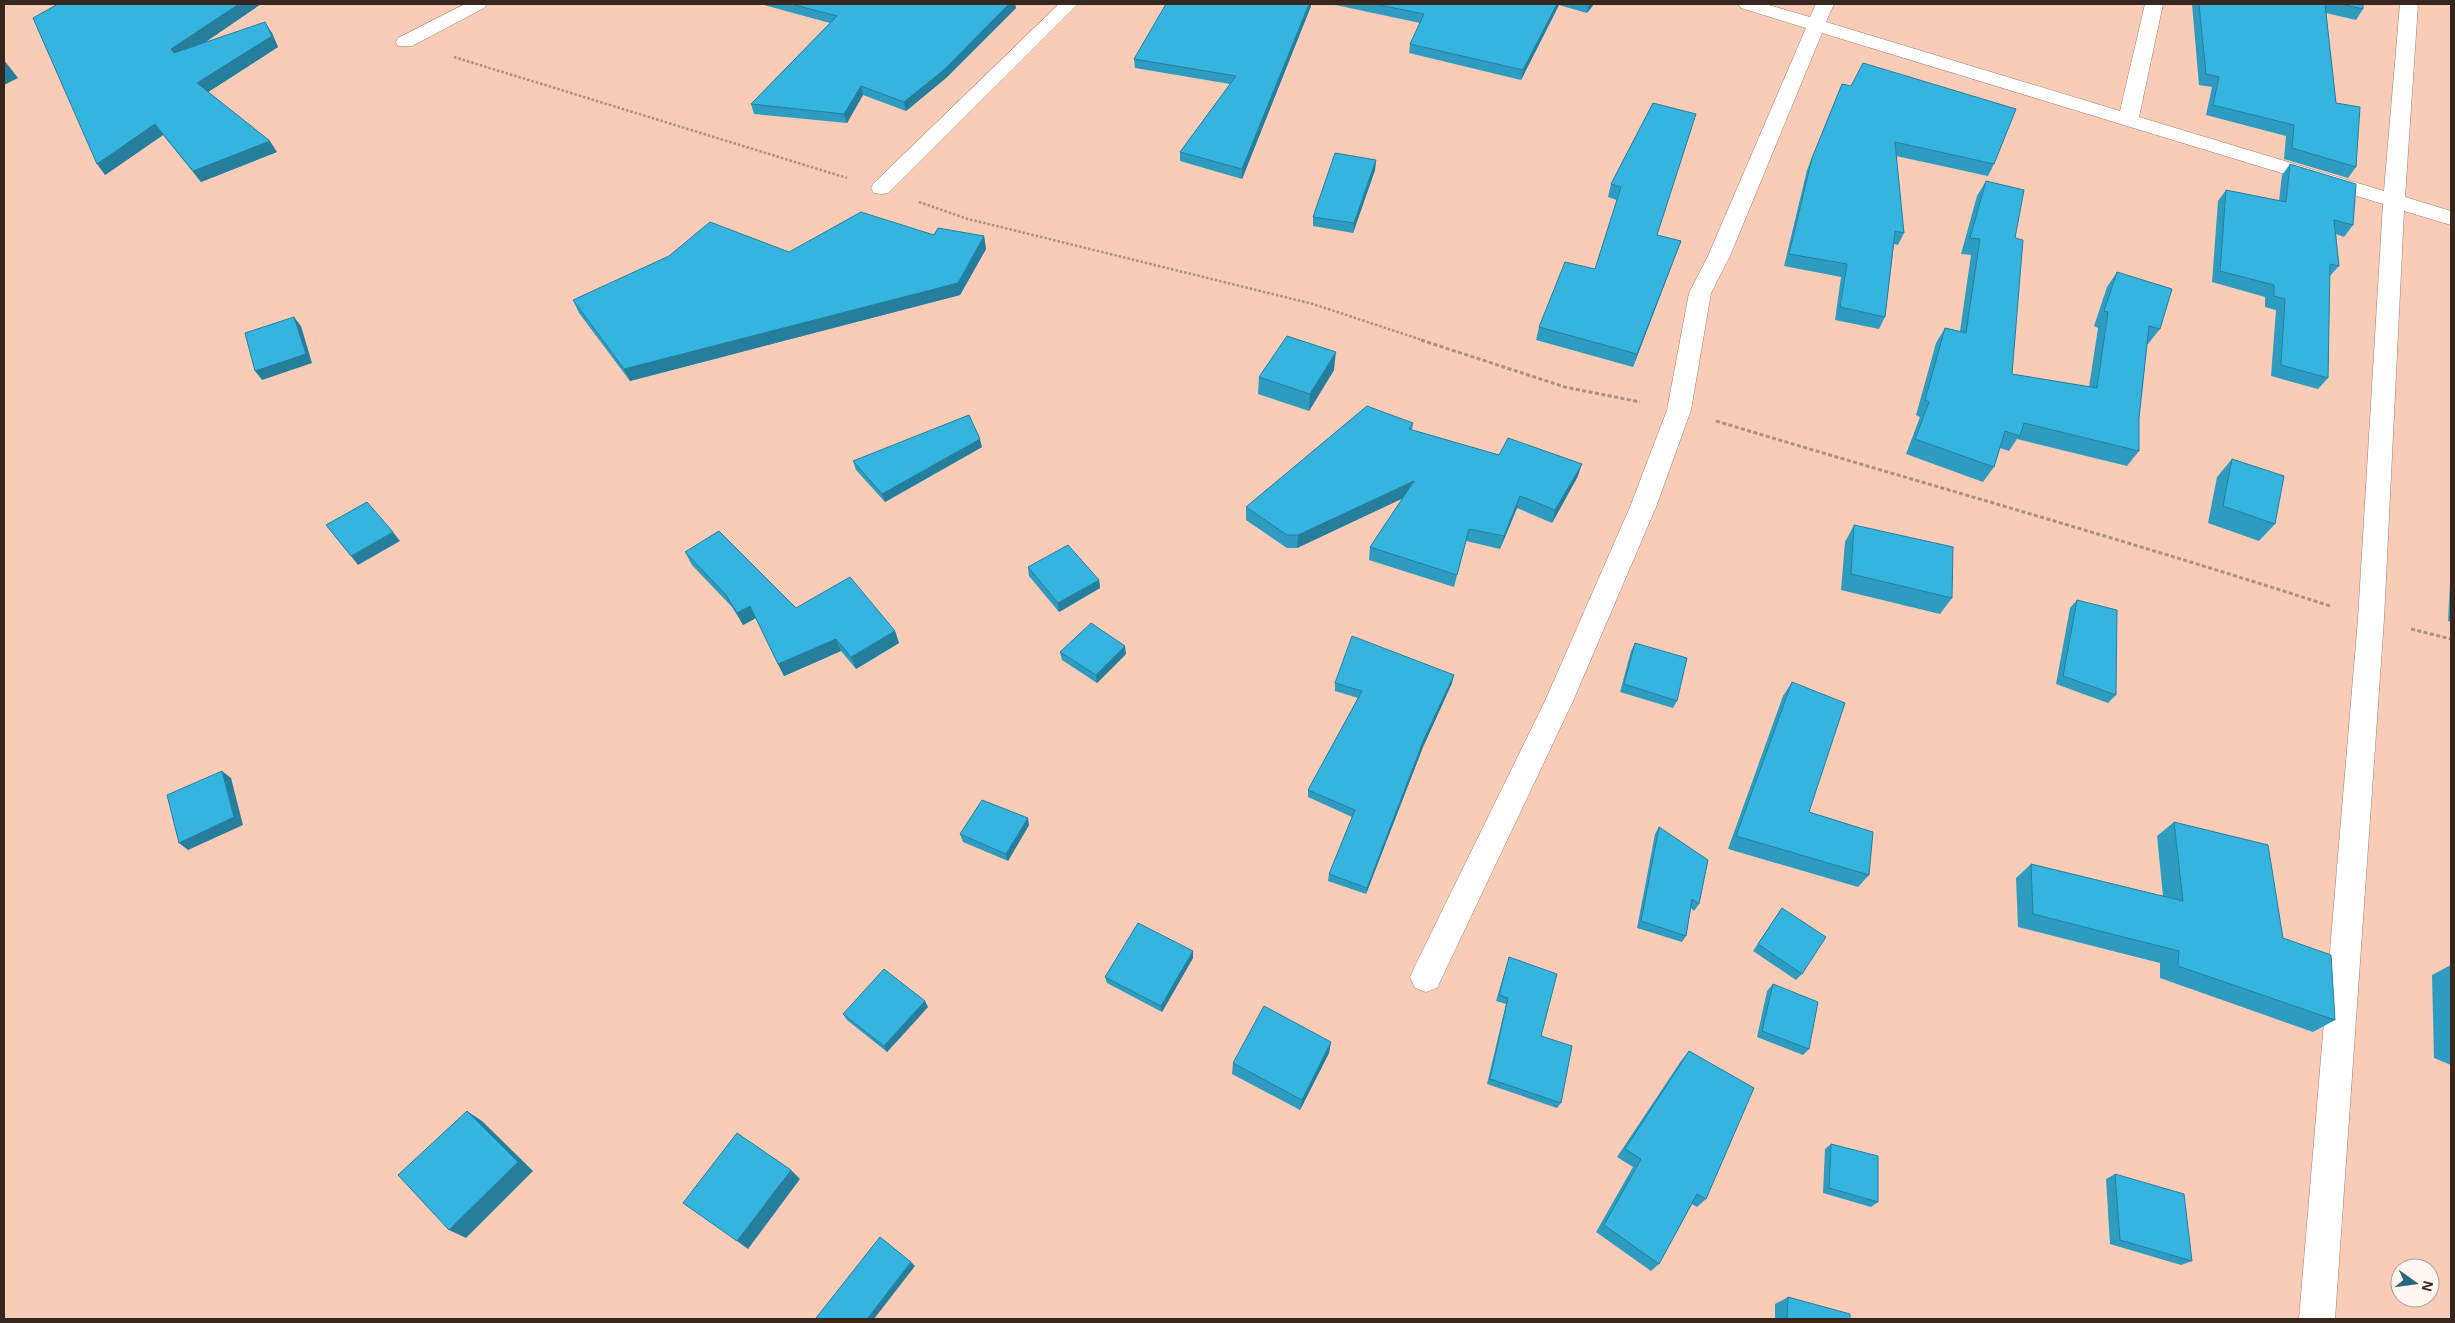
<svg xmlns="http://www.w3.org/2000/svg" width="2455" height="1323" viewBox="0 0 2455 1323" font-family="Helvetica,sans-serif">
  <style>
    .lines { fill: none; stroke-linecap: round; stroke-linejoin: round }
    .street-casing { stroke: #a77f6c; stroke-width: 1 }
    .path-far1 { stroke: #b18f7f; stroke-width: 2.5; stroke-dasharray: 2.5 2; stroke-linecap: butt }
    .path { stroke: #b18f7f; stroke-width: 3; stroke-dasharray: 4 2.5; stroke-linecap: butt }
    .street { fill: #fff; fill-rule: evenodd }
    .wall { fill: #2e9bc1 }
    .shaded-wall { fill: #267e9d }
    .building { fill: #36b4e0; stroke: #267e9d }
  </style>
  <rect width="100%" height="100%" fill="#f8ccb7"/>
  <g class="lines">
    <g class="street-casing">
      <g id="street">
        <path d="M465 4H487L484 8 412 46H398L396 42 398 38Z"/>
        <path d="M1059 4H1078L888 193 881 194 874 193 871 188 874 183Z"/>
        <path d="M1738 4H1765L1810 17 1816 4H1834L1826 22 2120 111 2145 4H2163L2139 117 2384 191 2400 4H2418L2405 197 2451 211V225L2404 211 2384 619 2335 1319H2299L2358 619 2383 204 1822 33 1730 256 1711 293 1691 410 1656 507 1573 701 1437 988 1426 992 1415 988 1410 977 1415 966 1545 701 1630 507 1667 410 1689 293 1708 256 1806 28 1741 8Z"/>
      </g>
    </g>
    <g class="path-far1">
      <path d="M454 57 847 178"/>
      <path d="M919 202 968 219 1313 304 1425 341"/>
    </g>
    <g class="path">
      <path d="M1421 340 1565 387 1640 402"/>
      <path d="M1716 421C1921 483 2127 540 2330 606"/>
      <path d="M2411 629 2451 639"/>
    </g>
    <use href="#street" class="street"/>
  </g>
  <g class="wall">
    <path d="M58 4H261L204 43 272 33 278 47 208 92 277 152 201 182 163 135 105 175Z"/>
    <path d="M760 4H1015L1016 8 946 78 906 111 863 95 847 123 754 114 751 104 830 23Z"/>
    <path d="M1166 4H1311V6L1242 179 1180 161V152L1230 84 1135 68 1134 59Z"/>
    <path d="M1331 4H1594L1587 13 1559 5 1521 80 1409 53 1410 44 1420 23Z"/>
    <path d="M2192 4H2363V9L2356 20 2326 13 2336 103 2356 167 2348 178 2284 159 2286 136 2206 115 2212 87 2199 85Z"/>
    <path d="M1842 84 1994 164 1988 176 1896 156 1904 233 1898 245 1894 244 1885 317 1879 329 1835 320 1841 277 1784 266 1807 170Z"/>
    <path d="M1653 103 1657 235 1681 241 1633 367 1536 340 1539 327 1595 269 1617 200 1608 197 1611 184Z"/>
    <path d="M1376 160 1375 170 1353 233 1313 226V217Z"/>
    <path d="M2290 164 2353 225 2344 237 2336 234 2339 266 2330 276 2328 378 2318 389 2271 376 2276 310 2265 307V297L2212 282 2218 201 2226 190 2279 201 2282 175Z"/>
    <path d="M1986 181 2015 238 2012 374 2089 387 2098 328 2094 326 2107 287 2117 272 2160 329 2148 344H2147L2139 418V451L2127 466 2017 439 2009 451 2000 448 1994 467 1983 482 1906 454 1920 417 1916 415 1936 343 1945 328 1960 331 1971 255 1961 254 1977 196Z"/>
    <path d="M934 235 984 236 986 249 960 295 630 381 579 313 573 300 789 252Z"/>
    <path d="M1334 370 1309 411 1258 394 1259 377Z"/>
    <path d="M1413 423 1412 430 1499 455 1578 476 1552 523 1517 508 1500 549 1466 541 1454 587 1369 560 1370 547 1403 498 1297 548H1287L1246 520V507Z"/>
    <path d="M982 447 885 502 856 470 853 461Z"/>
    <path d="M2232 459 2275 524 2259 541 2208 523 2217 477Z"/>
    <path d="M1854 525 1952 598 1940 614 1841 590 1845 542Z"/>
    <path d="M685 552 796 608 895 631 899 643 856 669 841 651 784 676 756 618 743 625 732 607 692 565Z"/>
    <path d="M2451 564V622L2448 621Z"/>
    <path d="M1028 567 1099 580 1100 588 1059 612 1029 576Z"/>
    <path d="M2077 600 2116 695 2108 703 2056 684 2070 608Z"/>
    <path d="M1635 643 1677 701 1673 708 1620 692 1631 651Z"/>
    <path d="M1060 652 1126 654 1097 683 1062 660Z"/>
    <path d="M1792 682 1809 812 1869 875 1858 887 1728 849 1783 696Z"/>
    <path d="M1335 683H1452L1423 747 1366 894 1328 881 1329 874 1352 817 1308 797V790L1358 698 1335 691Z"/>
    <path d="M2174 822 2283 938 2335 1020 2313 1032 2160 978V963L2018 927 2016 878 2031 864 2163 896 2157 836Z"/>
    <path d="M1029 825 1008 861 963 842 960 834Z"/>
    <path d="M1659 827 1699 904 1694 911 1691 908 1686 936 1682 942 1637 928 1655 834Z"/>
    <path d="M1782 908 1802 974 1796 980 1753 951 1777 915Z"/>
    <path d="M1509 957 1541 1036 1561 1103 1557 1108 1487 1084 1506 1004 1496 1001 1507 964Z"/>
    <path d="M1193 958 1162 1012 1107 983 1105 977Z"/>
    <path d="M2451 965V1065L2434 1058 2432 975Z"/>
    <path d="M1773 984 1809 1049 1803 1055 1757 1037 1767 991Z"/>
    <path d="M928 1007 887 1052 847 1020 843 1014Z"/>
    <path d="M1331 1042 1329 1053 1300 1110 1232 1074 1233 1063Z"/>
    <path d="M1689 1051 1706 1199 1697 1207 1692 1204 1659 1264 1651 1271 1596 1232 1633 1167 1617 1157 1681 1061Z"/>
    <path d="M1831 1144 1878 1202 1871 1207 1823 1193 1825 1149Z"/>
    <path d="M2115 1174 2192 1261 2181 1265 2110 1244 2106 1179Z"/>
    <path d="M1788 1297 1850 1319H1775V1304Z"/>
  </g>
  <g class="shaded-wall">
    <path d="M239 4H261L179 60 174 53 171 49Z"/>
    <path d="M1009 4H1015L1016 8 946 78 906 111 904 102Z"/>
    <path d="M1309 4H1311V6L1242 179V169Z"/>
    <path d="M1557 4H1559V5L1521 80 1523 70Z"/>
    <path d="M1589 4H1594L1587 13Z"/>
    <path d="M265 22 272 33 278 47 205 94 197 83Z"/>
    <path d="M4 60 18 78 4 85Z"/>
    <path d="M861 86 863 95 847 123 844 114Z"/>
    <path d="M155 124 163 135 105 175 97 164Z"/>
    <path d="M270 141 277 152 201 182 193 171Z"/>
    <path d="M1376 160 1375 170 1353 233 1354 223Z"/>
    <path d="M984 236 986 249 960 295 630 381 624 369Z"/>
    <path d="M1681 241 1676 254 1633 367 1637 354Z"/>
    <path d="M294 317 301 326 312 363 262 380 255 371Z"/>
    <path d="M1336 352 1334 370 1309 411 1310 394Z"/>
    <path d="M980 439 982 447 885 502 882 494Z"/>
    <path d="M1582 464 1578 476 1552 523 1555 510Z"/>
    <path d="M1414 481 1412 494 1297 548 1298 535Z"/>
    <path d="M1520 496 1517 508 1500 549 1504 536Z"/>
    <path d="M393 532 400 541 358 565 351 556Z"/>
    <path d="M1099 580 1100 588 1059 612 1058 603Z"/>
    <path d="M750 606 756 618 743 625 737 613Z"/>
    <path d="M895 631 899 643 856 669 851 657Z"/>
    <path d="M836 639 841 651 784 676 778 664Z"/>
    <path d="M1125 646 1126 654 1097 683 1096 675Z"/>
    <path d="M1454 675 1452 683 1423 747 1366 894 1367 888 1424 739Z"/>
    <path d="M222 771 231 778 243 825 188 850 179 843Z"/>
    <path d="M1028 818 1029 825 1008 861 1006 854Z"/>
    <path d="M1193 951V958L1162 1012 1161 1006Z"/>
    <path d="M925 1001 928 1007 887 1052 884 1046Z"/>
    <path d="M1331 1042 1329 1053 1300 1110 1302 1100Z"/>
    <path d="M467 1111 482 1121 533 1171 466 1238 449 1230Z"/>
    <path d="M791 1170 800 1179 748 1249 737 1241Z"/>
    <path d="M911 1262 915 1266 874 1319H867Z"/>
  </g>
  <g class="building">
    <path d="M58 4H239L171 49 174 53 265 22 272 36 197 83 270 141 193 171 155 124 97 164 33 18Z"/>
    <path d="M791 4H1009L945 69 904 102 861 86 844 114 751 104 837 16Z"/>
    <path d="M1166 4H1309L1242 169 1180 152 1236 76 1134 59Z"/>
    <path d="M1374 4H1557L1523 70 1410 44 1424 14Z"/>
    <path d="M2199 4H2325L2336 103 2360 107 2356 167 2292 148 2294 125 2213 105 2219 77 2206 74Z"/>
    <path d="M2341 4H2363V9Z"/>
    <path d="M1863 63 2016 109 1994 164 1895 142 1904 233 1895 231 1885 317 1840 307 1847 264 1789 254 1812 158 1842 84 1851 86Z"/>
    <path d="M1653 103 1696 114 1657 235 1681 241 1637 354 1539 327 1565 262 1595 269 1621 187 1611 184Z"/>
    <path d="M1335 153 1376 160 1354 223 1313 217Z"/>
    <path d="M2290 164 2356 184 2353 225 2334 220 2339 266 2330 264 2328 378 2281 365 2285 299 2274 296V285L2220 271 2226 190 2286 202Z"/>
    <path d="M1986 181 2024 190 2015 238 2023 240 2012 374 2097 388 2108 312 2104 311 2117 272 2172 289 2160 329 2149 326 2139 418V451L2024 423 2020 436 2005 431 1994 467 1915 439 1929 402 1925 400 1945 328 1966 333 1980 239 1970 238Z"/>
    <path d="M861 212 934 235 938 228 984 236 958 283 624 369 573 300 669 256 710 222 789 252Z"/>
    <path d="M294 317 306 354 255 371 245 333Z"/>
    <path d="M1287 336 1336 352 1310 394 1259 377Z"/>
    <path d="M1367 406 1413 423 1409 429 1499 455 1508 438 1582 464 1555 510 1520 496 1504 536 1469 529 1457 575 1370 547 1414 481 1298 535H1287L1246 507Z"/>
    <path d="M969 415 980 439 882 494 853 461Z"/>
    <path d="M2232 459 2284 476 2275 524 2223 506Z"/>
    <path d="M367 502 393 532 351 556 326 525Z"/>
    <path d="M1854 525 1953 547 1952 598 1851 574Z"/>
    <path d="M719 531 796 608 850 577 895 631 851 657 836 639 778 664 750 606 737 613 726 595 685 552Z"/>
    <path d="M1068 545 1099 580 1058 603 1028 567Z"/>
    <path d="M2077 600 2117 610 2116 695 2063 676Z"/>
    <path d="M1091 623 1125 646 1096 675 1060 652Z"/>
    <path d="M1352 636 1454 675 1424 739 1367 888 1329 874 1355 810 1308 790 1362 691 1335 683Z"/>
    <path d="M1635 643 1687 658 1677 701 1624 684Z"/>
    <path d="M1792 682 1845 703 1809 812 1873 832 1869 875 1736 836Z"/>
    <path d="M222 771 234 817 179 843 167 795Z"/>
    <path d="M982 800 1028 818 1006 854 960 834Z"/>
    <path d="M2174 822 2268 845 2283 938 2331 955 2335 1020 2178 966 2179 951 2033 914 2031 864 2183 901Z"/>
    <path d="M1659 827 1708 860 1699 904 1692 899 1686 936 1641 921Z"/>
    <path d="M1782 908 1826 937 1802 974 1758 944Z"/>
    <path d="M1138 923 1193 951 1161 1006 1105 977Z"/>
    <path d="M1509 957 1557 974 1541 1036 1572 1046 1561 1103 1490 1079 1508 998 1499 995Z"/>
    <path d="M884 969 925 1001 884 1046 843 1014Z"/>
    <path d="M1773 984 1818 1002 1809 1049 1762 1031Z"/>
    <path d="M1264 1006 1331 1042 1302 1100 1233 1063Z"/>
    <path d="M1689 1051 1754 1088 1706 1199 1697 1194 1659 1264 1604 1225 1641 1159 1625 1149Z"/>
    <path d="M467 1111 518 1162 449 1230 398 1175Z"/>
    <path d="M737 1133 791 1170 737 1241 683 1203Z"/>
    <path d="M1831 1144 1878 1156V1202L1829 1188Z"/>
    <path d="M2115 1174 2184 1194 2192 1261 2120 1240Z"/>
    <path d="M880 1237 911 1262 867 1319H817L816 1318Z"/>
    <path d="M1788 1297 1850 1314V1319H1787Z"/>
  </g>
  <rect width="2455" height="1323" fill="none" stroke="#36261e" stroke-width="10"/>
  <g transform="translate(2415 1283) rotate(104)"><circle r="24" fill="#fff6f1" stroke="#afa39d"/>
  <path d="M0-4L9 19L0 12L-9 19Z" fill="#29657d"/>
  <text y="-8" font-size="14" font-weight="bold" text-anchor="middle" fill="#36261e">N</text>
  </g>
</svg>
